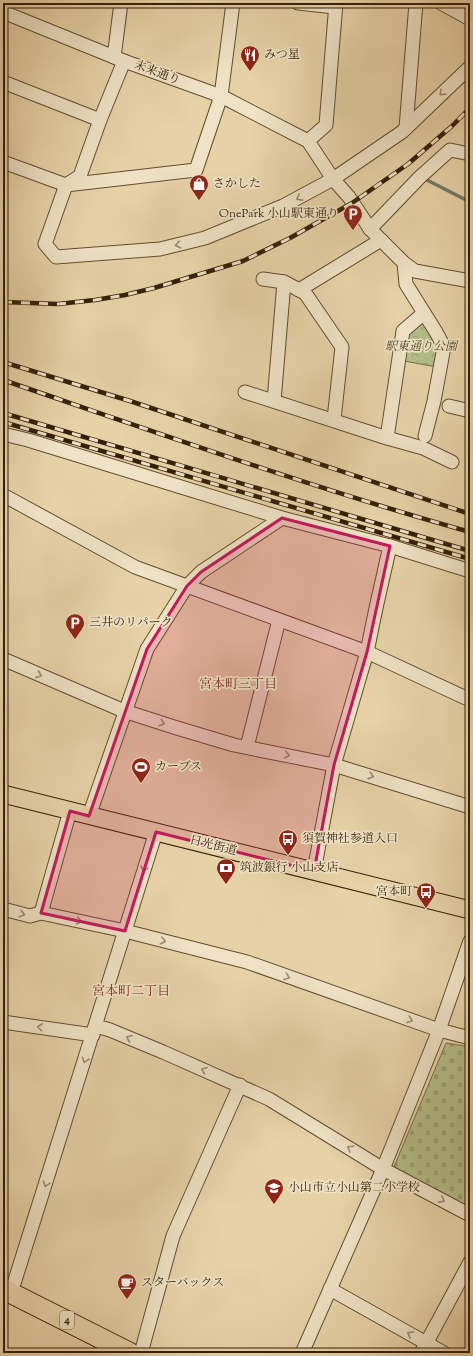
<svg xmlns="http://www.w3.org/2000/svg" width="473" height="1356" viewBox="0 0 473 1356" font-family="'Sorts Mill Goudy','Noto Serif JP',serif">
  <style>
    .cemetery { fill: url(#cemetery-stones); stroke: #746e48 }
    .park { fill: url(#park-crowns); stroke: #746e48 }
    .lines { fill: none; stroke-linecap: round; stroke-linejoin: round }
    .stream { stroke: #707b64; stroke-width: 3.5 }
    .minor-casing { stroke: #614c2e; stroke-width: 15 }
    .major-casing { stroke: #341f06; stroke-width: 19 }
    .highway-casing { stroke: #341f06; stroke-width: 22 }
    .minor { stroke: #efe2c6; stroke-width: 13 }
    .major { stroke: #e7d2a8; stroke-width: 17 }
    .highway { stroke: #e7d2a8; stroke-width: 20 }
    .rail-casing { stroke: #341f06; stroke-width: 4.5 }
    .rail { stroke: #efe2c6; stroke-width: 3; stroke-dasharray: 9; stroke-linecap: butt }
    .oneway { stroke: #9b8a70 }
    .marked { fill: #c2185b; fill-opacity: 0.2; stroke: #c2185b; stroke-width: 3; stroke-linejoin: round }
    .labels { text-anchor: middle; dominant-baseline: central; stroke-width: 3.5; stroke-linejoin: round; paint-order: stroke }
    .shield { fill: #efe2c6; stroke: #6c5a40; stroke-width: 1 }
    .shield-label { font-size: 11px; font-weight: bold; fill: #341f06 }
    .poi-label { font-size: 12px; fill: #341f06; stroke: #efe2c6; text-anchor: start }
    .street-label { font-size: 12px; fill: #341f06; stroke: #efe2c6 }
    .park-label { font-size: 12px; font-style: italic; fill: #544627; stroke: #efe2c6 }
    .neighbourhood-label { font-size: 13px; fill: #7a1f14; stroke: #efe2c6 }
  </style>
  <defs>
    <pattern id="cemetery-stones" width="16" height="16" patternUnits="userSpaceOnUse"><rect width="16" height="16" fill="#b3bd89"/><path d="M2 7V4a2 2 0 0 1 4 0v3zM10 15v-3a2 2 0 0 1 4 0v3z" fill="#9ba275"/></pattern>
    <pattern id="park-crowns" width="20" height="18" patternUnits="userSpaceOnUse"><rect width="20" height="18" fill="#b3bd89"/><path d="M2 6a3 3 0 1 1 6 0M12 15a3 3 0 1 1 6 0" fill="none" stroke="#9ba275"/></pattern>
  </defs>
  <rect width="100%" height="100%" fill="#e7d2a8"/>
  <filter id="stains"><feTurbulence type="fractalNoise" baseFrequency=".005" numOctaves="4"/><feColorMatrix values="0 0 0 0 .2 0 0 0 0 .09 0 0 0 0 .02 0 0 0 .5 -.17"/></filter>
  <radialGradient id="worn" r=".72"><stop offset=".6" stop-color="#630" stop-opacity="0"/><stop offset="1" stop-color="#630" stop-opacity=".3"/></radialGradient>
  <path class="cemetery" d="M446 1043 470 1047V1209L393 1169Z"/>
  <path class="park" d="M425 320 440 345 437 367 404 361 406 332Z"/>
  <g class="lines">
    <path class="stream" d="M423 178 470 202"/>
    <g class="minor-casing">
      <g id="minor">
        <path d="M298 3 335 7"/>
        <path d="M441 3 470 19"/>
        <path d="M3 12 124 61 221 96 308 141 333 179 349 197 370 229 404 263 415 271 470 281"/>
        <path d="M114 57 121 3"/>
        <path d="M124 61 100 120 80 176 66 185 45 244 56 257 160 249 205 238 283 206 333 179 402 132 470 67"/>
        <path d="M3 82 100 120"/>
        <path d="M406 128 416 3"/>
        <path d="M308 141 326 125 336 3"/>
        <path d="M3 162 66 185 196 170 221 96 233 3"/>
        <path d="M370 229 420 177 450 150 470 154"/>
        <path d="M404 263 406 284 436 332 444 347 434 401 425 436"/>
        <path d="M263 279 284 282 305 293 342 347 334 419"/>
        <path d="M299 290 381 240"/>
        <path d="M245 392 387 438 423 448 452 462"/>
        <path d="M274 401 284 282"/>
        <path d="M449 406 470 411"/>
        <path d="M3 434 28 440 282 518 390 546 470 571"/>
        <path d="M387 438 403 331 424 313"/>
        <path d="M3 495 135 567 367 652 470 700"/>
        <path d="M3 659 124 711 177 728 234 745 334 765 470 807"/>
        <path d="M247 747 279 620"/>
        <path d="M89 816 147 649 187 586 201 572 282 518"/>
        <path d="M314 871 334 765 367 652 376 608 390 546"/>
        <path d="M3 909 30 916 41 913 125 931 247 962 439 1030 470 1038"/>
        <path d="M41 913 70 811"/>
        <path d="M3 1022 93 1035"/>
        <path d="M96 1026 110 1030 163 1052 269 1099 383 1169 470 1215"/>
        <path d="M330 1289 444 1353"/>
        <path d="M11 1293 156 832"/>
        <path d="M141 1353 173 1236 240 1085"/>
        <path d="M302 1353 383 1169 439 1030 470 941"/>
        <path d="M421 1353 470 1262"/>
      </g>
    </g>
    <g class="major-casing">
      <path id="major" d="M3 794 470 910"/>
    </g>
    <g class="highway-casing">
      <path id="highway" d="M3 1289 130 1353"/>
    </g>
    <use href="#minor" class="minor"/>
    <use href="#major" class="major"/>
    <use href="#highway" class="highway"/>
    <g class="rail-casing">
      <g id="rail">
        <path d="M3 302 58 304 95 300 125 295 154 288 243 261 290 238 352 203 408 164 452 126 470 108"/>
        <path d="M3 362 130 401 470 514"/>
        <path d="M3 380C158 433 313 488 470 532"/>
        <path d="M3 413 470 551"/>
        <path d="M3 422 470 559"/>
      </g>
    </g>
    <use href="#rail" class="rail"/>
  </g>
  <defs><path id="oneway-chevron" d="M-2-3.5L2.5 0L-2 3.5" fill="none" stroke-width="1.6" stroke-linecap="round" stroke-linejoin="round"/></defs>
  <g class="oneway">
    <use href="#oneway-chevron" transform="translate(442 93) rotate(136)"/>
    <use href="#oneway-chevron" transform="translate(299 198) rotate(152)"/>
    <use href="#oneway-chevron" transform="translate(178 245) rotate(167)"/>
    <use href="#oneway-chevron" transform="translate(39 675) rotate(23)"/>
    <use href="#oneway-chevron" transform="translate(162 723) rotate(18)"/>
    <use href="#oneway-chevron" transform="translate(287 755) rotate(12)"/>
    <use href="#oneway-chevron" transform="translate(371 776) rotate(17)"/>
    <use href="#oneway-chevron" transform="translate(144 869) rotate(107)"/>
    <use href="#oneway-chevron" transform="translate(22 914) rotate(15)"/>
    <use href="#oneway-chevron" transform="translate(79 921) rotate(12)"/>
    <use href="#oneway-chevron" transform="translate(163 941) rotate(14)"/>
    <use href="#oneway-chevron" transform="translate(287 977) rotate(20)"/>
    <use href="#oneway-chevron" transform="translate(410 1020) rotate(20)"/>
    <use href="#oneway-chevron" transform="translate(40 1027) rotate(-173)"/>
    <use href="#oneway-chevron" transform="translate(129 1038) rotate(-158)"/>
    <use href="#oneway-chevron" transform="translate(85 1060) rotate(108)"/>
    <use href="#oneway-chevron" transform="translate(204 1070) rotate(-157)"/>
    <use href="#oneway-chevron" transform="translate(350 1148) rotate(-148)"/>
    <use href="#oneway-chevron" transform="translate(46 1184) rotate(108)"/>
    <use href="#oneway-chevron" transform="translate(442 1200) rotate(28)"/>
    <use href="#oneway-chevron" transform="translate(410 1334) rotate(-151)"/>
  </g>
  <path class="marked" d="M282 518 390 546 367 652 334 765 314 871 156 832 125 931 41 913 70 811 89 816 147 649 187 586 201 572Z"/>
  <defs>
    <g id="restaurant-pin" transform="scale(1)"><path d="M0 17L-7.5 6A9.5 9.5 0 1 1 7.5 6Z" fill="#8f2418" stroke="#efe2c6"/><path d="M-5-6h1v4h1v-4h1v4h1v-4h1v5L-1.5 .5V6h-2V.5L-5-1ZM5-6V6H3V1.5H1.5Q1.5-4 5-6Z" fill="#fff"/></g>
    <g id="shop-pin" transform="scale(1)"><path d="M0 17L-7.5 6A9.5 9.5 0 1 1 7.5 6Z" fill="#8f2418" stroke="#efe2c6"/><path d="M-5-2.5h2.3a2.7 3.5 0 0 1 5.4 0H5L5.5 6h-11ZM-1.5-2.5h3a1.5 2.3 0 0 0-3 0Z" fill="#fff"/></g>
    <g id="parking-pin" transform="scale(1)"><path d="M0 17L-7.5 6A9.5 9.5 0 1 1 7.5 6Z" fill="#8f2418" stroke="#efe2c6"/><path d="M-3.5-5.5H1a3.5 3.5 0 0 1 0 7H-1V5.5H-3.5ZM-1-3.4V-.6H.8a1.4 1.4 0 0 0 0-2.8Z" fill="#fff"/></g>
    <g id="stadium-pin" transform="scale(1)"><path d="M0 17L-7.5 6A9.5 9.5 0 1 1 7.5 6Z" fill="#8f2418" stroke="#efe2c6"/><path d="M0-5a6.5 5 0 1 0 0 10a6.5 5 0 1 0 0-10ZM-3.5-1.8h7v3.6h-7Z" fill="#fff"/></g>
    <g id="bus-pin" transform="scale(1)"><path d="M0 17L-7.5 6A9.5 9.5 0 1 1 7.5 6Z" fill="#8f2418" stroke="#efe2c6"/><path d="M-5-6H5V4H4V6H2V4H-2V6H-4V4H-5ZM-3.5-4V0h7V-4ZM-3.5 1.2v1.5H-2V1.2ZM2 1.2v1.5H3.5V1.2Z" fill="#fff"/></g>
    <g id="bank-pin" transform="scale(1)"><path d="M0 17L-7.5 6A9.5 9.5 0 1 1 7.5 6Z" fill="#8f2418" stroke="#efe2c6"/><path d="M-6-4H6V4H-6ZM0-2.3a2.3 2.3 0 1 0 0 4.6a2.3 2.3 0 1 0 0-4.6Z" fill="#fff"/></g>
    <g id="school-pin" transform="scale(1)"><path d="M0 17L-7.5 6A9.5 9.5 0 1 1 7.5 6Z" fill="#8f2418" stroke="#efe2c6"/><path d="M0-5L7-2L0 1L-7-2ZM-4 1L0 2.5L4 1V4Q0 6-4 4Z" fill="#fff"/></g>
    <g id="cafe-pin" transform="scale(1)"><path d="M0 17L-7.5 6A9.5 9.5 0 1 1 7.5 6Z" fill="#8f2418" stroke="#efe2c6"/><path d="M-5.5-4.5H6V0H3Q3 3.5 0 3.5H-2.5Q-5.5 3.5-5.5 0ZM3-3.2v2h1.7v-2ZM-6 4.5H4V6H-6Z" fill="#fff"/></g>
  </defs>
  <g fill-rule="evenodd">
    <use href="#restaurant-pin" x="250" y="55"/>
    <use href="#shop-pin" x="199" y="184"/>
    <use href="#parking-pin" x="353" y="214"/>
    <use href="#parking-pin" x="75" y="623"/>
    <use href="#stadium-pin" x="141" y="767"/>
    <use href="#bus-pin" x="288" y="839"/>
    <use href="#bank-pin" x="226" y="868"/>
    <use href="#bus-pin" x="426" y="892"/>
    <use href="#school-pin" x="274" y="1188"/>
    <use href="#cafe-pin" x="127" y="1283"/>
  </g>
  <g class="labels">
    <rect class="shield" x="60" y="1311" width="14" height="18" rx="3"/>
    <g class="shield-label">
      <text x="67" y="1320">4</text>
    </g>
    <g class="poi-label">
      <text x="264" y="55">みつ星</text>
      <text x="213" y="184">さかした</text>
      <text x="339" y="214" text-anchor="end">OnePark 小山駅東通り</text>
      <text x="89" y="623">三井のリパーク</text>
      <text x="155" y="767">カーブス</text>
      <text x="302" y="839">須賀神社参道入口</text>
      <text x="240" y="868">筑波銀行 小山支店</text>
      <text x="412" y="892" text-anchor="end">宮本町</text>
      <text x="288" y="1188">小山市立小山第二小学校</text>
      <text x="141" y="1283">スターバックス</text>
    </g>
    <g class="street-label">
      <text transform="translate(157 73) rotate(20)">未来通り</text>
      <text transform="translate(213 846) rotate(14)">日光街道</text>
    </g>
    <g class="park-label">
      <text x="421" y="347">駅東通り公園</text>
    </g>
    <g class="neighbourhood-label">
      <text x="238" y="685">宮本町三丁目</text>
      <text x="131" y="992">宮本町二丁目</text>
    </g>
  </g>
  <rect width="473" height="1356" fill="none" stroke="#e7d2a8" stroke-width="16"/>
  <rect x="4" y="4" width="465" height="1348" fill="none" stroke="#341f06" stroke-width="2"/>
  <rect x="8" y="8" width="457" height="1340" fill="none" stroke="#341f06"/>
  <rect width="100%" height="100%" filter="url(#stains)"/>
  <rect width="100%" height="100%" fill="url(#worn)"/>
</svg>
